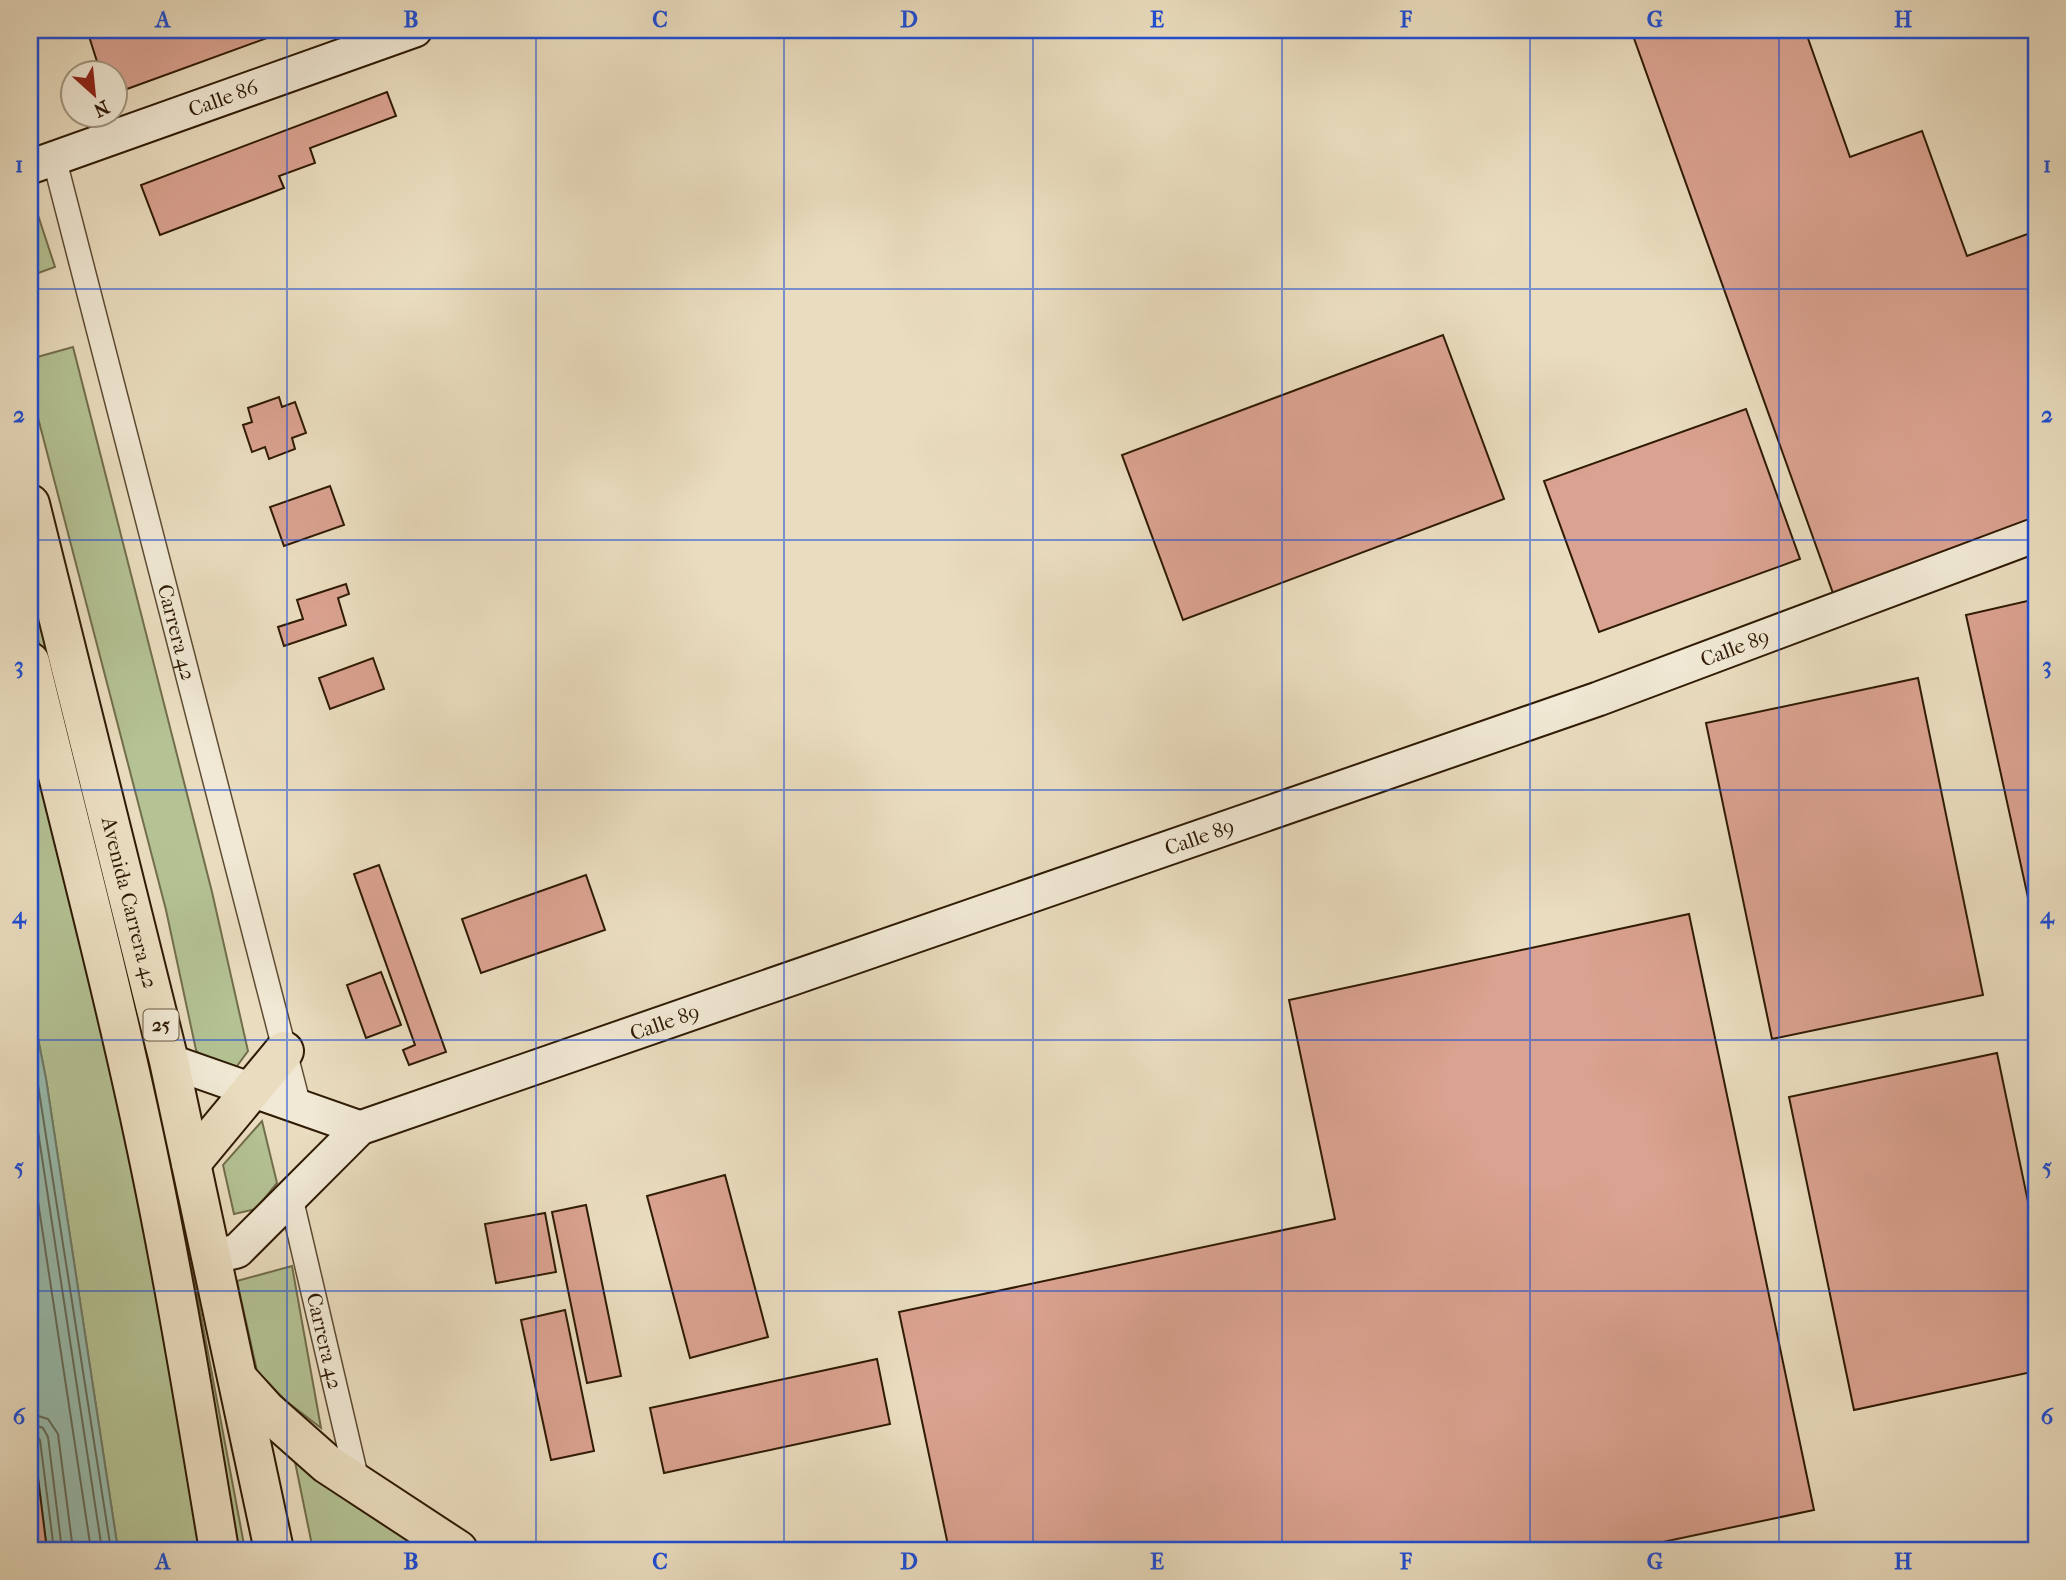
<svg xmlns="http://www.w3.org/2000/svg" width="2066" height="1580" viewBox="0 0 2066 1580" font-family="'IM FELL French Canon',serif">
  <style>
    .green { fill: #b4c294; stroke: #726e4c; stroke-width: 2 }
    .water { fill: #98bcae; stroke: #6e7b6a; stroke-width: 2 }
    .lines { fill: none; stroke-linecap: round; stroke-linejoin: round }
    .shore { stroke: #646b59; stroke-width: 2 }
    .building { fill: #daa290; stroke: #2f1a04; stroke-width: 2 }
    .street-casing { stroke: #5e4b33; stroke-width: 26 }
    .secondary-casing { stroke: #2f1a04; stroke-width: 37 }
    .highway-casing { stroke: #2f1a04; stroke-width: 42 }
    .street { stroke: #f1e9d5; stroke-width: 23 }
    .secondary { stroke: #f1e9d5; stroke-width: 33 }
    .highway { stroke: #eaddbf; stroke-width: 38 }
    .grid { fill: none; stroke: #1d4ed8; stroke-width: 2; stroke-opacity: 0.55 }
    .labels { text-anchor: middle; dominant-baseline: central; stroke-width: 6; stroke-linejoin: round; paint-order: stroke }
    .shield { fill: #f1e9d5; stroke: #695843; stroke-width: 2 }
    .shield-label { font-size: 19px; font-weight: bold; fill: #2f1a04 }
    .street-label { font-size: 21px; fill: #2f1a04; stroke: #f1e9d5 }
    .neatline { fill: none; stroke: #1d4ed8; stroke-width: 2.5 }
    .grid-label { font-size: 23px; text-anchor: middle; font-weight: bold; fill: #1d4ed8 }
  </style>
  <rect width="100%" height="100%" fill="#eaddbf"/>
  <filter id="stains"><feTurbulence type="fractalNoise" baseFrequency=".00286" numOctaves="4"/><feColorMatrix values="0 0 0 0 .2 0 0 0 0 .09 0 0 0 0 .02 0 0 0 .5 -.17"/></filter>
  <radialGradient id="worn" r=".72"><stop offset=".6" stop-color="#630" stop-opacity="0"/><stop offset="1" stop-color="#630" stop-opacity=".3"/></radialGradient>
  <g class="green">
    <path d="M33 200 55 267 30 276V201Z"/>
    <path d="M73 347 212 892 248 1051 237 1066 225 1072 208 1066 196 1050 166 910 30 387V359Z"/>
    <path d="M30 556 153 1059 245 1550H234L106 908 30 608Z"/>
    <path d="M30 708 76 876 208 1550H118L46 1079 30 998Z"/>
    <path d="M262 1121 277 1183 256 1209 234 1214 223 1165Z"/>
    <path d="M292 1266 321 1428 286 1401 257 1371 237 1281Z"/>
    <path d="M295 1462 427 1550H313Z"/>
  </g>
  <path class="water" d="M30 998 46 1079 118 1550H47L30 1414Z"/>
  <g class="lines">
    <g class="shore">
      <path d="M30 1034 111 1550"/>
      <path d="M30 1079 102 1550"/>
      <path d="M30 1149 91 1550"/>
      <path d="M32 1414 48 1419 58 1434 73 1550"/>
      <path d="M33 1424 43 1428 48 1437 62 1550"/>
      <path d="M34 1433 40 1440 54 1550"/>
    </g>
  </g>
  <g class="building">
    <path d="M87 30H289L116 93V74H101Z"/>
    <path d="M1631 30H1805L1850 157 1922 131 1967 256 2033 232 2036 240V523L1834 596Z"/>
    <path d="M387 92 396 116 310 148 315 163 279 176 284 188 160 235 141 185Z"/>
    <path d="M1443 335 1504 499 1183 620 1122 455Z"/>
    <path d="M279 397 282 407 295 402 306 433 292 438 295 449 269 459 265 447 252 452 243 425 252 422 248 408Z"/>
    <path d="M1746 409 1800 559 1599 632 1544 481Z"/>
    <path d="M330 486 344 525 284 546 270 507Z"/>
    <path d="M346 584 349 594 338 598 346 625 284 646 278 627 303 619 297 600Z"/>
    <path d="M2036 599V934L1966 615Z"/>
    <path d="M373 658 384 689 330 709 319 678Z"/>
    <path d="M1918 678 1983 995 1772 1039 1706 723Z"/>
    <path d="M379 865 446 1052 409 1065 403 1050 415 1045 354 874Z"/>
    <path d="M586 875 605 930 481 973 462 919Z"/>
    <path d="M1689 914 1814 1510 1625 1550H1414L1412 1542 1375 1550H949L899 1312 1335 1219 1289 1000Z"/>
    <path d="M381 972 401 1025 366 1038 347 985Z"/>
    <path d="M1997 1053 2036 1240V1371L1854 1410 1789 1097Z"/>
    <path d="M725 1175 768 1337 690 1358 647 1196Z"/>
    <path d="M586 1205 621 1376 587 1383 552 1212Z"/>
    <path d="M545 1213 556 1272 496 1283 485 1224Z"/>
    <path d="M565 1310 594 1451 551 1460 521 1320Z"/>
    <path d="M877 1359 890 1424 664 1473 650 1408Z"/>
    <path d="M30 1414 47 1550H30Z"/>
  </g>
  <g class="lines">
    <g class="street-casing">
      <g id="street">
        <path id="s1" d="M54 158 299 1106"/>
        <path id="s2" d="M291 1198 358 1484"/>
      </g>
    </g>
    <g class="secondary-casing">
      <g id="secondary">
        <path id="s3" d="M30 167 415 30"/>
        <path d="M169 1061 360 1128"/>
        <path id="s4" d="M212 1257 237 1251 360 1128 1598 699 2036 535"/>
      </g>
    </g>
    <g class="highway-casing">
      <g id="highway">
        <path id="s5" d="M30 504 169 1061 274 1550"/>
        <path d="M30 662C71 831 116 999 151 1169 177 1295 198 1423 219 1550"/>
        <path d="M191 1163 284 1051"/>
        <path d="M238 1379 266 1410 327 1464 458 1550"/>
      </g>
    </g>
    <use href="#street" class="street"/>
    <use href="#secondary" class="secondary"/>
    <use href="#highway" class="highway"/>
  </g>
  <path class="grid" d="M287 30V1550M536 30V1550M784 30V1550M1033 30V1550M1282 30V1550M1530 30V1550M1779 30V1550M30 289H2036M30 540H2036M30 790H2036M30 1040H2036M30 1291H2036"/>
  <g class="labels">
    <rect class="shield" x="143.5" y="1009.5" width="35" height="31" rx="5"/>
    <g class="shield-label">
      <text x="161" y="1025">25</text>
    </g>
    <g class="street-label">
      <text stroke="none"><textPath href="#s3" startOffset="205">Calle 86</textPath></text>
      <text stroke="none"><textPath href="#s1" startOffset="490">Carrera 42</textPath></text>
      <text stroke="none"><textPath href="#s4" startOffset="1656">Calle 89</textPath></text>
      <text stroke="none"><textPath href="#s4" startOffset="1088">Calle 89</textPath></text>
      <text stroke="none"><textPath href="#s5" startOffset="411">Avenida Carrera 42</textPath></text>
      <text stroke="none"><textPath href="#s4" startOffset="522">Calle 89</textPath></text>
      <text stroke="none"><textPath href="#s2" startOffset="147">Carrera 42</textPath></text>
    </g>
  </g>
  <rect width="2066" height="1580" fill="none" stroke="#eaddbf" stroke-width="77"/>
  <g transform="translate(94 94) rotate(153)"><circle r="33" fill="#f1e9d5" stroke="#a39681" stroke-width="2"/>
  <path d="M0-5L12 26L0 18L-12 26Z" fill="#8f2418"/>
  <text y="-10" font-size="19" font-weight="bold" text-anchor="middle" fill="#2f1a04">N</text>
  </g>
  <rect x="38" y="38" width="1990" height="1504" class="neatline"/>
  <g class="grid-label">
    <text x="163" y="27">A</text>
    <text x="411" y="27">B</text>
    <text x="660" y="27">C</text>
    <text x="909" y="27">D</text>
    <text x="1157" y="27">E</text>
    <text x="1406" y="27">F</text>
    <text x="1655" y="27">G</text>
    <text x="1903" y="27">H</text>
    <text x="19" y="172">1</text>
    <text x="2047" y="172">1</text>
    <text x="19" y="422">2</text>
    <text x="2047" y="422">2</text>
    <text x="19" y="673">3</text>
    <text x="2047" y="673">3</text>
    <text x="19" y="923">4</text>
    <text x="2047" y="923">4</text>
    <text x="19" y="1174">5</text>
    <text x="2047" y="1174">5</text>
    <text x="19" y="1424">6</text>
    <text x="2047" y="1424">6</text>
    <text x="163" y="1569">A</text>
    <text x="411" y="1569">B</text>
    <text x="660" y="1569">C</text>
    <text x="909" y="1569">D</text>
    <text x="1157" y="1569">E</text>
    <text x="1406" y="1569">F</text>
    <text x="1655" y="1569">G</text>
    <text x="1903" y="1569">H</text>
  </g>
  <rect width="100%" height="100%" filter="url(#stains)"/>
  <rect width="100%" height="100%" fill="url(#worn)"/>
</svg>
